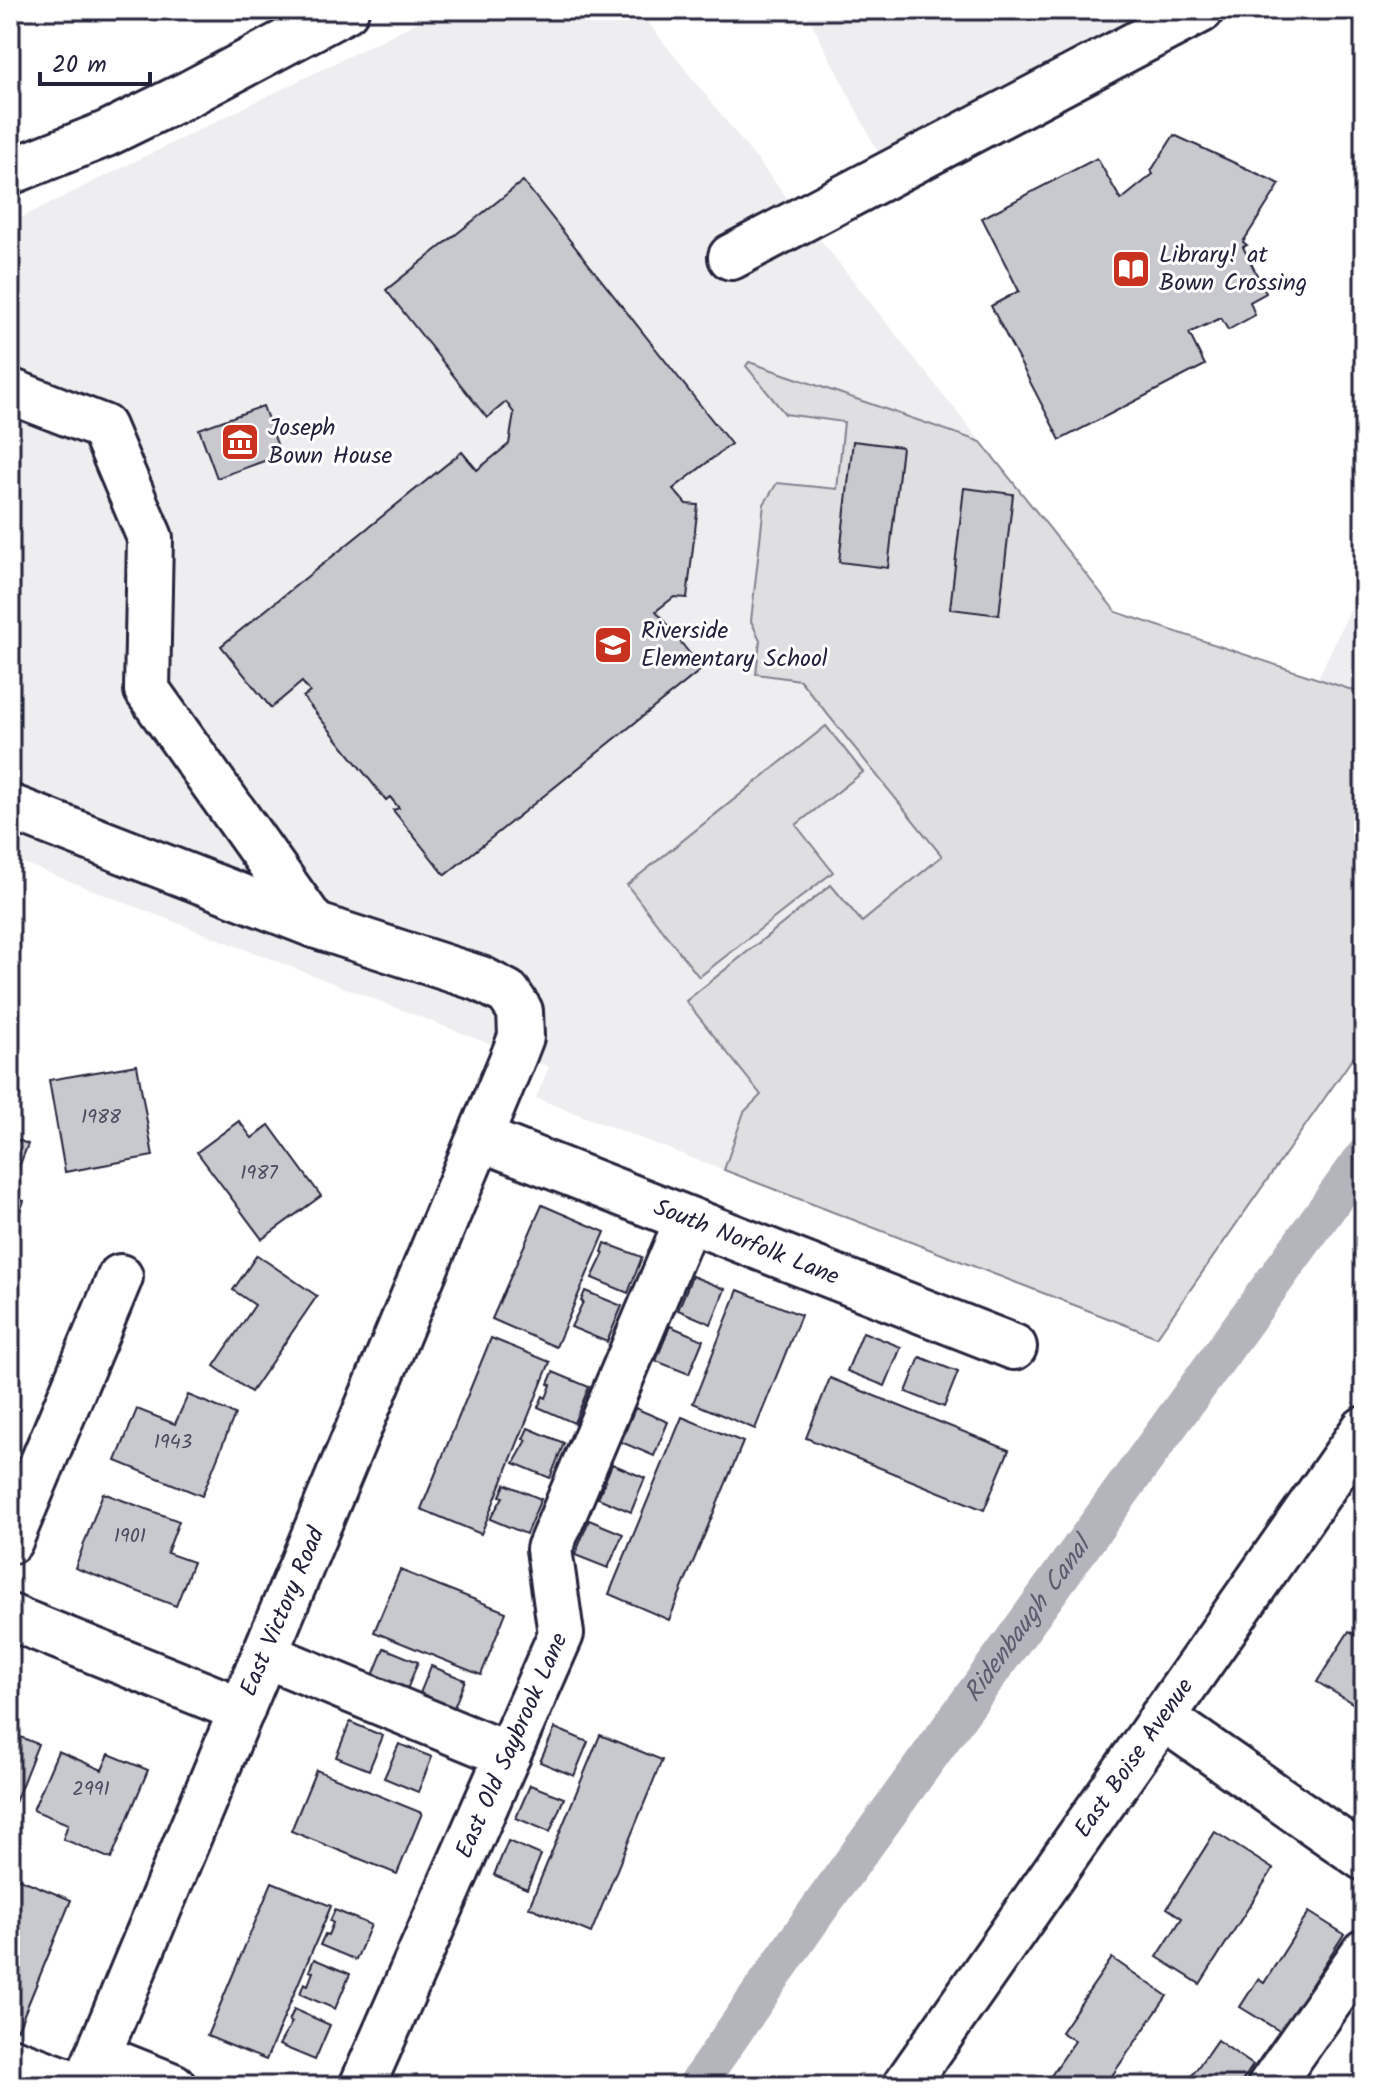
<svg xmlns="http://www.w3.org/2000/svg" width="1374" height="2096" viewBox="0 0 1374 2096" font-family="Kalam,sans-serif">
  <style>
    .built { fill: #eeeef1 }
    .green { fill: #dfdfe2; stroke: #80808e; stroke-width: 2 }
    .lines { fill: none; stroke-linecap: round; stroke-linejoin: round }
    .canal { stroke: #b4b4bc; stroke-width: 38 }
    .building { fill: #c8c8cf; stroke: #22223b; stroke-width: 2 }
    .minor-casing { stroke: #22223b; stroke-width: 50 }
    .major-casing { stroke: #22223b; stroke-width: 50 }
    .minor { stroke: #fff; stroke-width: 44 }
    .major { stroke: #fff; stroke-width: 44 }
    .labels { text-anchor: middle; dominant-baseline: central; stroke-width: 6; stroke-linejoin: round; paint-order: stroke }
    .number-label { font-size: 20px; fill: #4c4c60 }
    .poi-label { font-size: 24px; fill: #22223b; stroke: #fff; text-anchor: start }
    .street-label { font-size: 24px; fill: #22223b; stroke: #fff }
    .water-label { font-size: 26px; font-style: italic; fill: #5c5c6f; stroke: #fff }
  </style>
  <rect width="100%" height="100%" fill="#fff"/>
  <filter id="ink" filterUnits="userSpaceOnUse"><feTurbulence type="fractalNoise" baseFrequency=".0125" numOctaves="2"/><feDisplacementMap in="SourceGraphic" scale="16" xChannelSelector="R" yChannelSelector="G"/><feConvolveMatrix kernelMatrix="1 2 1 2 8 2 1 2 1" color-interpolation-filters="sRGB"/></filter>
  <g filter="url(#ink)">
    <g class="built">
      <path d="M442 10H638L1116 612 1318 678 1364 580V1042L1157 1337 536 1098 549 1067 10 858V223Z"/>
      <path d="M805 10H1170L882 160Z"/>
    </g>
    <g class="green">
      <path d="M749 362 981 442 1116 612 1364 694V1042L1157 1337 724 1170 744 1112 761 1095 686 1001 831 885 862 922 942 856 800 680 756 674 760 640 751 621 764 504 777 483 837 489 844 422 785 414 746 366Z"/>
      <path d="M826 726 863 772 796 825 833 872 699 977 627 885Z"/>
    </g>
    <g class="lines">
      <path class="canal" id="s1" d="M696 2086 820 1907 1364 1157"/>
    </g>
    <g class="building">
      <path d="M1174 135 1280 184 1243 242 1247 245 1243 247 1266 293 1250 302 1255 315 1228 330 1221 318 1189 333 1205 365 1060 440 991 306 1019 291 982 218 1097 158 1121 200 1153 174 1151 171Z"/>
      <path d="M523 181 731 444 673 489 686 504 698 505 687 598 674 597 656 611 702 669 445 875 393 810 399 808 390 797 386 800 303 697 310 692 302 682 271 708 221 646 462 452 477 470 509 444 514 413 506 402 487 418 386 290Z"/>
      <path d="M263 406 281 455 217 478 199 429Z"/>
      <path d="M853 441 902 447 888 568 839 562Z"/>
      <path d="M964 488 1013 494 999 615 950 609Z"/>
      <path d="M137 1065 153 1156 65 1172 49 1080Z"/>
      <path d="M239 1121 252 1138 269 1125 321 1196 262 1239 197 1152Z"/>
      <path d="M10 1137 28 1144 10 1190Z"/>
      <path d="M10 1195 24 1201 10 1237Z"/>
      <path d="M542 1205 605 1232 556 1347 492 1319Z"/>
      <path d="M605 1243 642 1257 628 1293 592 1278 604 1253 602 1252Z"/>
      <path d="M257 1255 317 1296 251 1392 214 1366 255 1305 233 1290Z"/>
      <path d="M692 1276 725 1289 711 1324 678 1310Z"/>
      <path d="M738 1290 801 1315 755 1429 693 1403Z"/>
      <path d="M585 1291 622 1306 607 1342 571 1327 583 1302 581 1301Z"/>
      <path d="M670 1326 703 1340 689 1374 656 1361Z"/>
      <path d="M863 1332 901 1347 885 1386 847 1371Z"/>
      <path d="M491 1338 550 1362 481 1534 421 1509Z"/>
      <path d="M920 1357 958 1372 944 1407 906 1392Z"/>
      <path d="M553 1372 589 1387 574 1423 538 1407 543 1396 546 1398 551 1385 548 1384Z"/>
      <path d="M830 1378 1009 1450 984 1510 806 1438Z"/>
      <path d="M188 1395 235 1414 202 1496 116 1461 137 1409 175 1424Z"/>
      <path d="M635 1408 668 1422 654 1456 621 1442Z"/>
      <path d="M682 1417 743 1442 669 1620 609 1594Z"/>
      <path d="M528 1428 564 1443 550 1478 514 1463 527 1440 523 1439Z"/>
      <path d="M612 1464 645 1478 631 1512 598 1498Z"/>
      <path d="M505 1484 541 1499 526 1534 490 1519 503 1497 500 1496Z"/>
      <path d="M103 1493 179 1521 167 1553 193 1562 176 1606 75 1568Z"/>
      <path d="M589 1520 623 1534 608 1568 575 1555Z"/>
      <path d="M400 1570 506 1612 481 1675 374 1632Z"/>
      <path d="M1349 1631 1364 1640V1710L1317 1682Z"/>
      <path d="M384 1648 418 1662 406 1692 372 1678Z"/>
      <path d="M431 1666 465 1680 453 1710 419 1696Z"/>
      <path d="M350 1722 383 1736 369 1770 336 1757Z"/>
      <path d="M555 1728 588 1742 574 1776 540 1762Z"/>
      <path d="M10 1733 38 1744 12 1810 10 1809Z"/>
      <path d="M600 1735 662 1760 591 1933 529 1907Z"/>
      <path d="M399 1744 432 1757 418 1792 384 1778Z"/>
      <path d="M58 1751 102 1770 109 1754 148 1770 111 1859 63 1839 68 1824 33 1810Z"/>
      <path d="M316 1770 422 1813 397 1874 291 1831Z"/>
      <path d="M530 1785 564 1798 550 1832 516 1818Z"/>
      <path d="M1215 1832 1273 1869 1200 1984 1157 1957 1182 1918 1167 1908Z"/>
      <path d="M508 1841 541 1855 527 1889 494 1875Z"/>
      <path d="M10 1875 71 1900 18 2029 10 2025Z"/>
      <path d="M272 1882 331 1906 266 2060 207 2036Z"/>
      <path d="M335 1910 371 1925 356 1960 320 1945 325 1934 328 1935 333 1923 330 1921Z"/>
      <path d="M1309 1912 1344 1934 1281 2032 1240 2007 1258 1979 1264 1983Z"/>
      <path d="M1112 1958 1167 1996 1109 2080 1117 2086H1057L1048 2080 1075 2041 1061 2032Z"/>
      <path d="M314 1959 350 1974 335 2009 300 1994 304 1983 308 1985 313 1972 309 1971Z"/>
      <path d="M294 2009 330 2025 315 2060 279 2045 292 2022 289 2021Z"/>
      <path d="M1217 2040 1253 2065 1239 2086H1195L1198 2082 1191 2077Z"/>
    </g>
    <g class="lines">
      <g class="minor-casing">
        <g id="minor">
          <path d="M731 257 1201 10"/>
          <path d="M10 391 103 427 150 538 147 690 314 925"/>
          <path d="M10 807 314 925 481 979 508 993 520 1011 521 1037 514 1055 85 2086"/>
          <path id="s2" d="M480 1138 1014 1347"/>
          <path d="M10 1541 120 1277"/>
          <path d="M10 1617 242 1710"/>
          <path d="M265 1655 508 1755"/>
          <path d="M1162 1717 1364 1858"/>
          <path d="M98 2056 173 2086"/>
          <path d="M10 2060 81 2086"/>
          <path id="s3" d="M362 2086 561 1634 549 1549 687 1221"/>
          <path id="s4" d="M905 2086 1364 1429"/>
          <path d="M1270 2086 1364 1952"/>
        </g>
      </g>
      <g class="major-casing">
        <path id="major" d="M10 172 106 134 190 93 346 10"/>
      </g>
      <use href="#minor" class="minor"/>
      <use href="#major" class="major"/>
    </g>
  </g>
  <defs>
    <g id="library-square" transform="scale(2)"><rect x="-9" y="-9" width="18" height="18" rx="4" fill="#c8321e" stroke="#fff"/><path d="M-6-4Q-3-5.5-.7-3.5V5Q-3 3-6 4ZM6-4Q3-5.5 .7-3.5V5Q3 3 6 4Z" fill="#fff"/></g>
    <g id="museum-square" transform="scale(2)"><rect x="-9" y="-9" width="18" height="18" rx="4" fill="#c8321e" stroke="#fff"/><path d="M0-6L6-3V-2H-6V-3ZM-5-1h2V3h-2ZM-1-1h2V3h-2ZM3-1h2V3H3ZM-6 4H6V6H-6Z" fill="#fff"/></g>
    <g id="school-square" transform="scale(2)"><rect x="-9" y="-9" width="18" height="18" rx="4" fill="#c8321e" stroke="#fff"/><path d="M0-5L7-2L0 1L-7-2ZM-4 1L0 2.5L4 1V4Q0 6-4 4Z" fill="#fff"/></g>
  </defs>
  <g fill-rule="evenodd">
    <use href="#library-square" x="1131" y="269"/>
    <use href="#museum-square" x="240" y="442"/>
    <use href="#school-square" x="613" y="645"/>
  </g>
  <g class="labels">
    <g class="number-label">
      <text x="101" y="1118">1988</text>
      <text x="259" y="1174">1987</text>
      <text x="173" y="1443">1943</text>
      <text x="130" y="1537">1901</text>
      <text x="91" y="1790">2991</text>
    </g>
    <g class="poi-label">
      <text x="1159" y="255">Library! at<tspan x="1159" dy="28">Bown Crossing</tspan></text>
      <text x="268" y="428">Joseph<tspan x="268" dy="28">Bown House</tspan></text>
      <text x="641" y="631">Riverside<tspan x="641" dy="28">Elementary School</tspan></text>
    </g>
    <g class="street-label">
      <text stroke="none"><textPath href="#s2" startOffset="286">South Norfolk Lane</textPath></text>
      <text transform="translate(283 1612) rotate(-67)">East Victory Road</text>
      <text stroke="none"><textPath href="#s3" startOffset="372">East Old Saybrook Lane</textPath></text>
      <text stroke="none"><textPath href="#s4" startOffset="400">East Boise Avenue</textPath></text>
    </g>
    <g class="water-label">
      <text stroke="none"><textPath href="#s1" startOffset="572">Ridenbaugh Canal</textPath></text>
    </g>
  </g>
  <rect width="1374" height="2096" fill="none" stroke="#fff" stroke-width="40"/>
  <rect x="20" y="20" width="1334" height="2056" fill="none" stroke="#22223b" stroke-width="3" filter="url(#ink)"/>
  <path d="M40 72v12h110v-12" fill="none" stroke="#22223b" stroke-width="4"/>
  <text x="52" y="72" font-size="24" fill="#22223b" stroke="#ffffff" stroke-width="6" paint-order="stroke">20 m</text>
</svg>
